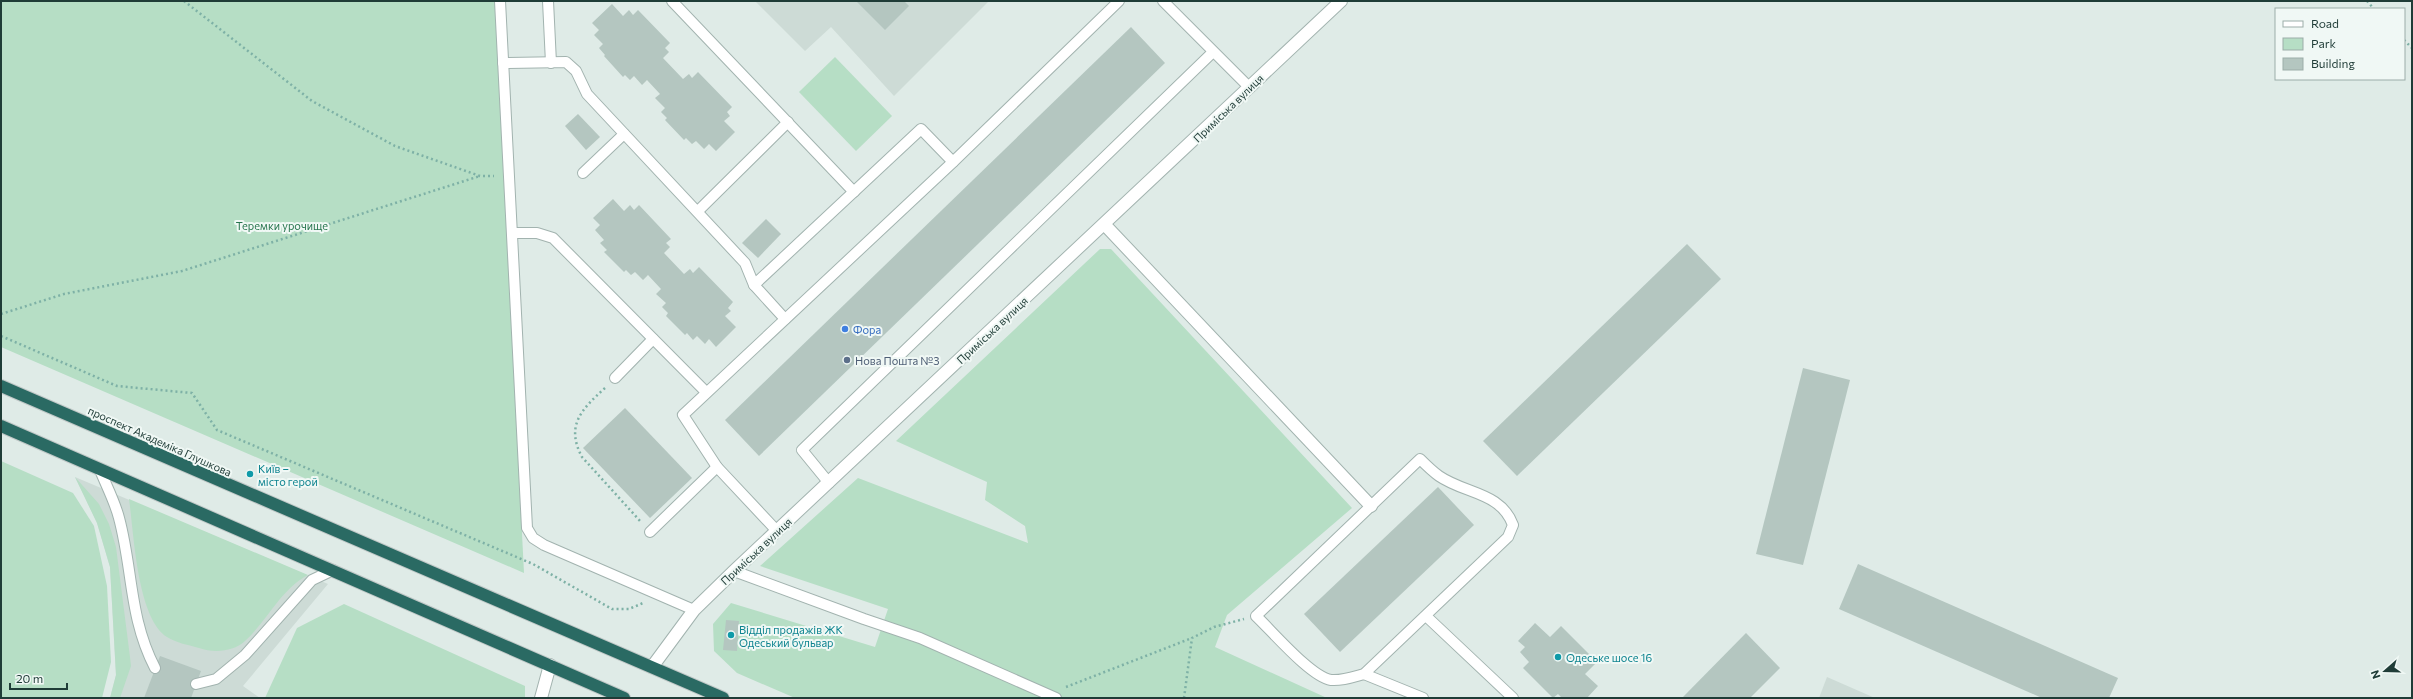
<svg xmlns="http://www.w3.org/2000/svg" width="2413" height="699" viewBox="0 0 2413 699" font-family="Commissioner,sans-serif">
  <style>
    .built { fill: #cddbd6 }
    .green { fill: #b6dec5 }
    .building { fill: #b4c6c0 }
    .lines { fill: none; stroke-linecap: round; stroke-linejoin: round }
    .lane-casing { stroke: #a2b3af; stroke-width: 12 }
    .street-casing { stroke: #a2b3af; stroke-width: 14 }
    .highway-casing { stroke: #c0c8c7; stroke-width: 14 }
    .path { stroke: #7eb1a6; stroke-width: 2.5; stroke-dasharray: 2 3; stroke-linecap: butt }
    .lane { stroke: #fff; stroke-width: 10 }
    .street { stroke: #fff; stroke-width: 12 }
    .highway { stroke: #2a6a63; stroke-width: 12 }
    .shop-dot { fill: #3f7fe0; stroke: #f0f8f5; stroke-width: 1.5 }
    .service-dot { fill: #5c6f8a; stroke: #f0f8f5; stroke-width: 1.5 }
    .culture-dot { fill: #0f9aa8; stroke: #f0f8f5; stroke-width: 1.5 }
    .labels { text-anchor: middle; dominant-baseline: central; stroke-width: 4; stroke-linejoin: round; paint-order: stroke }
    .street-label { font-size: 11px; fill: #1f3c37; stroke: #f0f8f5 }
    .park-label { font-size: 11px; fill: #27754e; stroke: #f0f8f5 }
    .shop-label { font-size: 11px; fill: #366cbe; stroke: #f0f8f5; text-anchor: start }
    .service-label { font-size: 11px; fill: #4e5e75; stroke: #f0f8f5; text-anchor: start }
    .culture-label { font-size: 11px; fill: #0d838f; stroke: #f0f8f5; text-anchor: start }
  </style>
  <rect width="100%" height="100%" fill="#dfebe7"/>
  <g class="built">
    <path d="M755 1H989L894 96 831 27 805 51Z"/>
    <path d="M75 477 328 584 243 686 260 698H110L116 675 110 567 97 523Z"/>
    <path d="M1827 677 1875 698H1819Z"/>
  </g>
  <g class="green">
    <path d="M1 1H495L524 573 1 347Z"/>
    <path d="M835 57 892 116 856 151 799 92Z"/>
    <path d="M1100 249H1111L1352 508 1227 615 1215 647 1327 698H795L737 673 714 651 713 624 731 603 875 647 888 609 760 566 858 478 1028 543 1025 526 985 500 987 482 896 441Z"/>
    <path d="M1 461 73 493 94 526 107 586 111 662 102 698H1Z"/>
    <path d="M75 477 99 504 109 524 116 547 130 657 131 666 120 698H110L116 675 110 567 97 523Z"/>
    <path d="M129 499 308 575C280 590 268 620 245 641 233 652 214 653 199 648 189 645 176 643 167 637 137 618 134 534 129 499Z"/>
    <path d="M344 604 525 686V698H265L297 628Z"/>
  </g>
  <g class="building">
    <path d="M856 1H904L909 6 885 30Z"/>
    <path d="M612 4 623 16 629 10 633 15 638 10 670 43 665 48 669 52 663 58 683 79 689 74 692 78 698 72 732 107 727 112 730 116 724 121 735 132 716 151 709 144 704 149 696 141 692 144 686 138 684 140 665 120 667 118 661 112 665 108 655 98 660 94 647 80 642 85 634 76 630 80 625 75 623 77 604 56 605 55 599 48 603 44 594 35 599 30 592 23Z"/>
    <path d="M1131 27 1165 63 759 456 725 420Z"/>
    <path d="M578 114 600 137 586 150 565 126Z"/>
    <path d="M613 199 624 211 630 205 634 210 639 205 671 239 666 243 670 247 664 253 684 274 690 269 693 273 699 267 733 302 728 308 731 311 725 316 736 327 716 347 709 339 705 344 697 336 693 340 687 333 685 335 666 316 668 313 662 307 666 303 656 294 661 289 648 275 643 280 635 272 631 275 626 270 624 272 604 252 607 250 600 243 604 240 595 230 600 225 593 218Z"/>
    <path d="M766 219 781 234 758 258 742 243Z"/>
    <path d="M1687 244 1721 279 1517 476 1483 441Z"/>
    <path d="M1803 368 1850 380 1803 565 1756 554Z"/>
    <path d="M625 408 692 478 650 518 583 448Z"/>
    <path d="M1438 487 1474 525 1340 652 1304 614Z"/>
    <path d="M1858 564 2118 678 2109 698H2042L1839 609Z"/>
    <path d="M726 620 739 621 737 651 723 650Z"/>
    <path d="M1535 623 1550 637 1561 626 1597 662 1585 674 1598 686 1587 698H1562L1558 694 1553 698 1523 668 1529 662 1520 652 1525 647 1518 641Z"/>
    <path d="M1746 633 1780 668 1750 698H1682Z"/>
    <path d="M160 656 201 671 191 698H144Z"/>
  </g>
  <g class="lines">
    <g class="lane-casing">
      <g id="lane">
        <path d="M500 1 527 528 533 538 544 545 694 610"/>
        <path d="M548 1 551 63"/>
        <path d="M672 1 854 192"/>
        <path d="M1163 1 1249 87"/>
        <path d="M503 63 566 62 576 71 587 94 745 263 754 285 785 319"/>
        <path d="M583 173 624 134"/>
        <path d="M698 211 788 122"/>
        <path d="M513 233H537L553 238 706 392"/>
        <path d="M754 285 921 129 953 162"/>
        <path d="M615 378 653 339"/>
        <path d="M1420 459C1426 465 1432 471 1439 476 1465 494 1501 492 1513 525L1508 537 1364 674C1353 677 1343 681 1331 680 1311 677 1272 631 1256 616Z"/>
        <path d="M100 470C106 485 115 502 119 518 133 570 129 618 155 668"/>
        <path d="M829 483 802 450 1213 52"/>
        <path d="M777 531 717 467 683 415 953 162 1119 1"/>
        <path d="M650 532 717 467"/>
        <path d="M734 571 864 619 920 638 1056 698"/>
        <path d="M1426 616 1513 698"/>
        <path d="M1364 674 1423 698"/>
        <path d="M196 684 216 679 245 655 312 580 333 570"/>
      </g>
    </g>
    <g class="street-casing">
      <g id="street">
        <path d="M1105 225 1371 506"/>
        <path d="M652 667 694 610 734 571 1341 1"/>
        <path d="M541 698 550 665"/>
      </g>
    </g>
    <g class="highway-casing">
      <g id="highway">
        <path d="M1 386 723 698"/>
        <path d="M1 426 624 698"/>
      </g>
    </g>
    <g class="path">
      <path d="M184 1 312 101 395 146 480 176H494"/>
      <path d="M2367 1 2374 9"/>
      <path d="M2404 40 2412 48"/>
      <path d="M1 314 64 294 182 271 480 176"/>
      <path d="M1 336 117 386 192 393 217 430 533 564 612 609H629L643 603"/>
      <path d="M605 388C582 409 565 425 582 457L641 522"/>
      <path d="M1066 687 1192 638"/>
      <path d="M1184 698 1192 638 1214 627 1244 619"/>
    </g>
    <use href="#lane" class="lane"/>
    <use href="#street" class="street"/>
    <use href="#highway" class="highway"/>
  </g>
  <circle class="shop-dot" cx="845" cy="329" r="4"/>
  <circle class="service-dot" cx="847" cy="360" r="4"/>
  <g class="culture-dot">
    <circle cx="250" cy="474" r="4"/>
    <circle cx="731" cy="635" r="4"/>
    <circle cx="1558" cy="657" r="4"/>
  </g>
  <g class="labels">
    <g class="street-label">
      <text transform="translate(1228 108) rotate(-44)">Приміська вулиця</text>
      <text transform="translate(992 330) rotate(-43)">Приміська вулиця</text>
      <text transform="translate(160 441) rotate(24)">проспект Академіка Глушкова</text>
      <text transform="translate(756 551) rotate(-43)">Приміська вулиця</text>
    </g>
    <g class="park-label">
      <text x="282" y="225">Теремки урочище</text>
    </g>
    <g class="shop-label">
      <text x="853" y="329">Фора</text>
    </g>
    <g class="service-label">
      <text x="855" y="360">Нова Пошта №3</text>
    </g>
    <g class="culture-label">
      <text x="258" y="468">Київ –<tspan x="258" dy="13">місто герой</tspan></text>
      <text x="739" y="629">Відділ продажів ЖК<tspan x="739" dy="13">Одеський бульвар</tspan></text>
      <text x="1566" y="657">Одеське шосе 16</text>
    </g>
  </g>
  <rect width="2413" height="699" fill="none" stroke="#1f3c37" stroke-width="4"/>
  <rect x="2275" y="8" width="130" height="72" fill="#f0f8f5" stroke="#9cada9"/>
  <rect x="2283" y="21" width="20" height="6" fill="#ffffff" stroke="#9cada9"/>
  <text x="2311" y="28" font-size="12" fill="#1f3c37">Road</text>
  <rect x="2283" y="38" width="20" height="12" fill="#b6dec5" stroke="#9cada9"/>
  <text x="2311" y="48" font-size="12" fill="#1f3c37">Park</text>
  <rect x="2283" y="58" width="20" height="12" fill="#b4c6c0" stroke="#9cada9"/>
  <text x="2311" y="68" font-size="12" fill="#1f3c37">Building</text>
  <g transform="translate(2385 671) rotate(250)" stroke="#f0f8f5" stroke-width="3" paint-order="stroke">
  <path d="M0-3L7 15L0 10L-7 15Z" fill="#1f3c37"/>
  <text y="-6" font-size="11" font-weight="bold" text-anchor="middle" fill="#1f3c37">N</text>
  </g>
  <path d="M10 683v6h57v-6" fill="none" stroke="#1f3c37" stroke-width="2"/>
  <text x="16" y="683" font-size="12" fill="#1f3c37" stroke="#f0f8f5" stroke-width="3" paint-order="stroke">20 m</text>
</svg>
